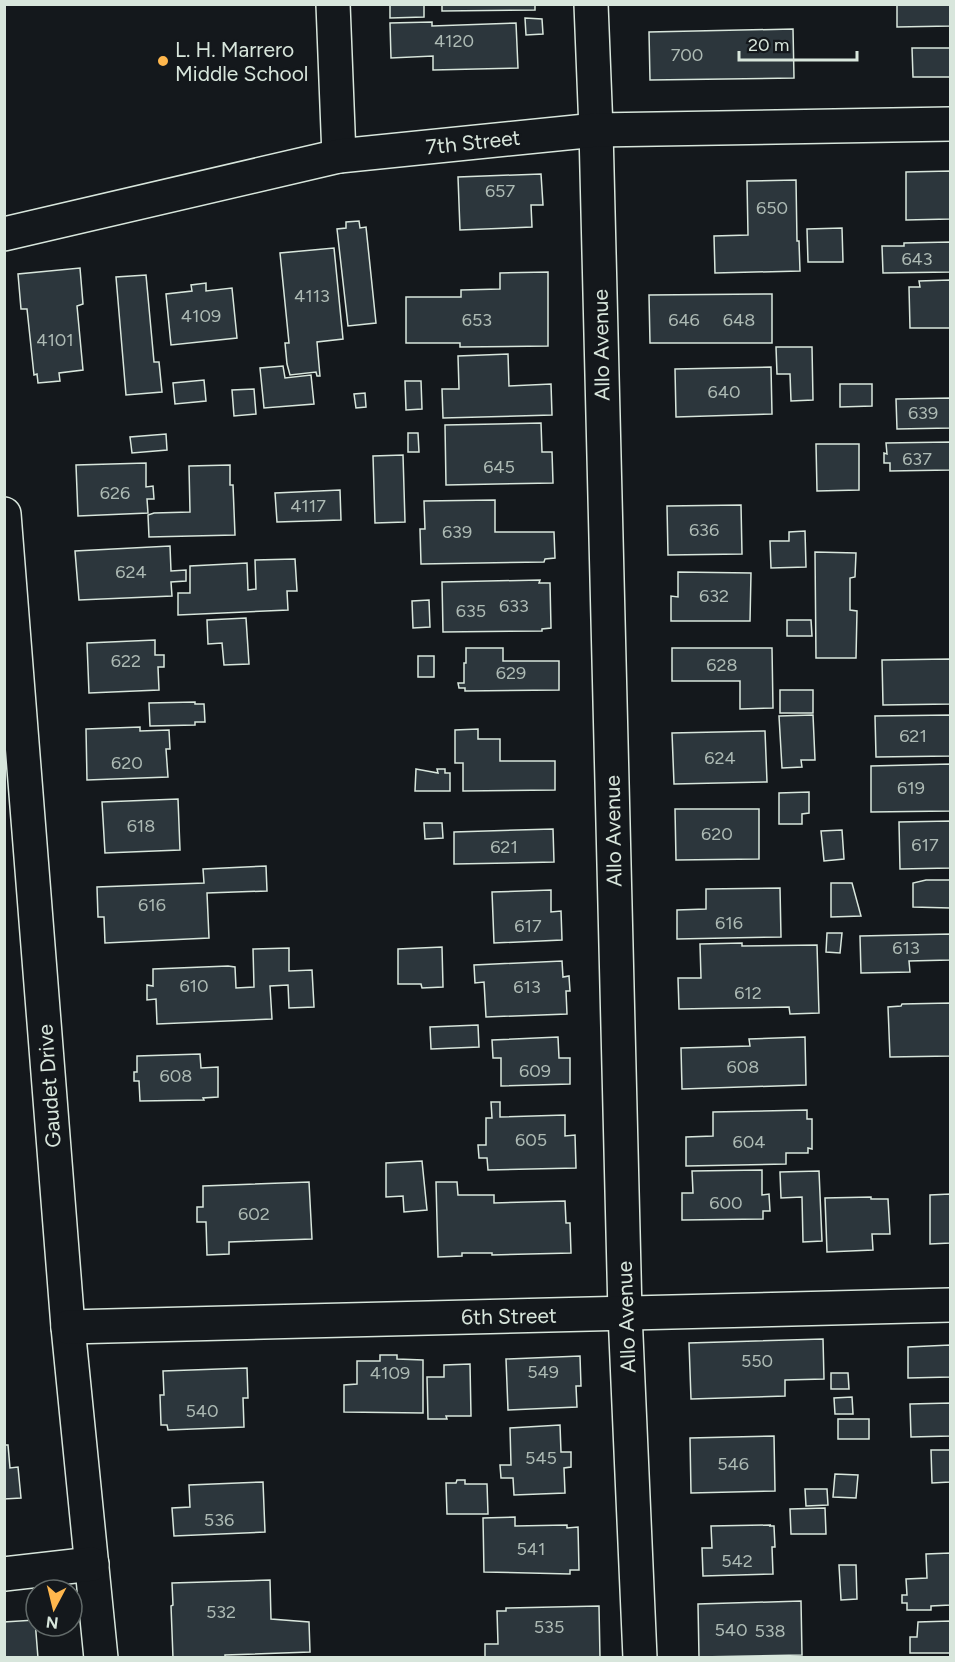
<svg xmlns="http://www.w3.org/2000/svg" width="955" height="1662" viewBox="0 0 955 1662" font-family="Figtree,sans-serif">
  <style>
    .building { fill: #2c363c; stroke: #d8e6dc; stroke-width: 1.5 }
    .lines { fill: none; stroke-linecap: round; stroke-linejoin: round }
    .minor-casing { stroke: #d8e6dc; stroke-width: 36 }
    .tertiary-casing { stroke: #d8e6dc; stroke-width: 36 }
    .minor { stroke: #14181c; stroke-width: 33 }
    .tertiary { stroke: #14181c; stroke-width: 33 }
    .poi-dot { fill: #ffb74d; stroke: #14181c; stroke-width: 2 }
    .labels { text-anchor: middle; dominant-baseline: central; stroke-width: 4.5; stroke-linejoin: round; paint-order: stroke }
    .number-label { font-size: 18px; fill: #adbab4 }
    .poi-label { font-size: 21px; fill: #d8e6dc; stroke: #14181c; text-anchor: start }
    .street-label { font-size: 21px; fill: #d8e6dc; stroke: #14181c }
  </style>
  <rect width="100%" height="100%" fill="#14181c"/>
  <g class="building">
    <path d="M390 4H424V17L390 18Z"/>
    <path d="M442 4H535V10L442 11Z"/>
    <path d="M897 4H950V26L897 27Z"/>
    <path d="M525 18 542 19 543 34 526 35Z"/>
    <path d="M432 22V26L516 23 518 68 433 70V56L391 58 390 23Z"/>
    <path d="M793 29 794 78 650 80 649 32Z"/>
    <path d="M912 48H950V77H913Z"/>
    <path d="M950 171V219L906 220V172Z"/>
    <path d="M541 174 543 205H531L532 227 460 230 458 177Z"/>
    <path d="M796 180 797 241H799L800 271 715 273 714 236 748 235 747 181Z"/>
    <path d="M359 221 360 228 366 227 376 323 348 326 337 229 346 228V222Z"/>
    <path d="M842 228 843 262H808L807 229Z"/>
    <path d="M950 242V272L883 273 882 246H904V243Z"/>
    <path d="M334 248 343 339 317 342 320 376H317L316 372 290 375 287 364 285 343H289L280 253Z"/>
    <path d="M80 268 83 304 77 306 83 370 59 373 60 381 38 383 37 374 34 375 27 309H21L18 274Z"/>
    <path d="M548 272V346L460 347V343H406V297H461V290L500 289V273Z"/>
    <path d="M146 275 154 362H159L162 392 126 395 116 277Z"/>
    <path d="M950 280V328H910L909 287H920L919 281Z"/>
    <path d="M206 283V291L232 288 237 338 171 345 166 294 192 291 191 285Z"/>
    <path d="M772 294V343H650L649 295Z"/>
    <path d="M776 347H812L813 400 791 401 790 374H777Z"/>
    <path d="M508 354 509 386 551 384 552 415 443 418 442 389H459L458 356Z"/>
    <path d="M283 366 285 378 311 375 314 404 264 408 260 368Z"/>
    <path d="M771 367 772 414 676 417 675 369Z"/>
    <path d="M204 380 206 401 175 404 173 383Z"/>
    <path d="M405 381H421L422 409 406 410Z"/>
    <path d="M840 384H872V406L840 407Z"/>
    <path d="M254 389 256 414 234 416 232 390Z"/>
    <path d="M365 393 366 407 356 408 354 394Z"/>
    <path d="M950 398V428L897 429 896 399Z"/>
    <path d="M541 423 542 452H552L553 483 446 485 445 425Z"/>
    <path d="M408 433H418L419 452H408Z"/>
    <path d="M166 434 167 450 132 453 130 437Z"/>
    <path d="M950 442V470L890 471V463H884V453L887 454 886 443Z"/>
    <path d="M816 444H859V490L817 491Z"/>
    <path d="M403 455 405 522 375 523 373 456Z"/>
    <path d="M146 463V487L153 486 154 499H147L148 513 78 516 76 465Z"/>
    <path d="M230 465V485H233L235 535 149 537 148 515 154 513 190 512 189 466Z"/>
    <path d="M340 490 341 520 277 522 275 493Z"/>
    <path d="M495 500V532H554L555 558 545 559 544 562 421 564 420 529H425L424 501Z"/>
    <path d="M741 505 742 554 668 555 667 506Z"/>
    <path d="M805 531 806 567 771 568 770 541H789V532Z"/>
    <path d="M170 546 171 571 186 570V581L171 582 172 596 79 600 75 551Z"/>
    <path d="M815 552 856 553 855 577 850 578V610L857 611 856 658H816Z"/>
    <path d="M295 559 297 591H287L288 610 178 615V593H190V566L247 563 248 590 256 589 255 560Z"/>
    <path d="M678 572 751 573 750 621H671V596L678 597Z"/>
    <path d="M540 580 539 583H550L551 628 542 629V631L443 632 442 582Z"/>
    <path d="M429 600 430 627 413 628 412 601Z"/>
    <path d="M246 618 249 664 224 665 222 643 208 644 207 620Z"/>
    <path d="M787 620H811L812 636H787Z"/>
    <path d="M155 640V655H164V667H158L159 690 89 693 87 643Z"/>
    <path d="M466 648H503V661H559V690L465 691V688H459L458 683H464V663H466Z"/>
    <path d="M672 648H772L773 708 740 709V681H672Z"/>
    <rect x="418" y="656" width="16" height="21"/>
    <path d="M950 659V704L883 705 882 660Z"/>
    <rect x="780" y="690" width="33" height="23"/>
    <path d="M195 702V704H204L205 722H195V725L150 726 149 703Z"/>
    <path d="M813 715 815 760H801L802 767 782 768 779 716Z"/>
    <path d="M950 715V756L876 757 875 716Z"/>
    <path d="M140 727V731L169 730 170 749H166L168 777 87 780 86 729Z"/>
    <path d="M478 729V739H500V761H555V790L463 791V763H455V730Z"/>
    <path d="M765 731 767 782 674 784 672 733Z"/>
    <path d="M950 764V811L871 812V766Z"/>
    <path d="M416 769 438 773 437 769H445V773H450V791H415Z"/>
    <path d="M809 792V813L802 814V824H779V793Z"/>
    <path d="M178 799 180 850 105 853 102 802Z"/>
    <path d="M675 809H759V859L676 860Z"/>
    <path d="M950 821V868L900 869 899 822Z"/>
    <path d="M424 823H442L443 838 425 839Z"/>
    <path d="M553 829 554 862 454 864V832Z"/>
    <path d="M842 830 844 859 824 861 821 831Z"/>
    <path d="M266 866 267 891 207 893 209 938 105 943 104 917H98L97 887 204 883 203 869Z"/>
    <path d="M926 880H950V908L913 907V883Z"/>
    <path d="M831 883H852L861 916 831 917Z"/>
    <path d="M780 888 781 937 677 939V910L706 909V889Z"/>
    <path d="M551 890V912L561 911 562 940 494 943 492 892Z"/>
    <path d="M827 933H842L840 953 826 952Z"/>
    <path d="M950 934V960L909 961 910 972 861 973 860 936Z"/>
    <path d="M742 943V946L817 945 819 1013 790 1014 789 1007 679 1009 678 978H701L700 944Z"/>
    <path d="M442 947 443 987 422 988 421 984H398V949Z"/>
    <path d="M289 948V971L312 970 314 1007 289 1008 288 985 270 986 272 1019 157 1024 156 999 147 1000V985L153 986V969L228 966 235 967 236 988 254 987 253 949Z"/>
    <path d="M562 961 563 977 569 976 570 991H566L567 1014 486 1017 484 982 475 983 474 965Z"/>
    <path d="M950 1003V1056L890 1057 888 1007 901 1006 902 1004Z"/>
    <path d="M478 1025 479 1047 431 1049 430 1027Z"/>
    <path d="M558 1037 559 1058H570V1084L501 1086V1058H493L492 1040Z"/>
    <path d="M805 1037 806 1085 682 1089 681 1048 750 1046 749 1039Z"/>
    <path d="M200 1054 201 1068 218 1067V1097L203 1098 204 1100 140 1101 139 1081H134V1072H137V1056Z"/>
    <path d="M491 1102H500V1117L565 1115V1136L575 1135 576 1168 488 1170 487 1158H479L478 1145H486V1118H492Z"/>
    <path d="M807 1110V1119H812V1149L808 1148V1153H786V1164L686 1166V1137L713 1136V1112Z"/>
    <path d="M422 1161 427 1210 404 1212 403 1196 386 1197V1163Z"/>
    <path d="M762 1170V1195L769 1194 770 1211H763V1219L682 1220V1193H693L692 1171Z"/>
    <path d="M819 1171 822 1241 803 1242 802 1197 781 1198 780 1172Z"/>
    <path d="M309 1182 312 1239 229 1242V1254L207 1255 206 1222H197V1207H203V1186Z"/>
    <path d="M436 1182H457L458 1195H494V1203L565 1201 566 1223H570L571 1253 492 1255V1253H462V1256L438 1257Z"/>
    <path d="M950 1194V1243L930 1244V1195Z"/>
    <path d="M871 1197V1199H888L890 1234H872L873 1250 827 1252 825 1198Z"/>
    <path d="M823 1339 824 1379 785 1380V1396L691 1399 689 1343Z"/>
    <path d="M950 1345V1377L908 1378V1347Z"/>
    <path d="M380 1355H397V1359L423 1360V1413L344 1412V1385L357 1384V1361H380Z"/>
    <path d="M580 1356 581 1386H576L577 1407 508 1410 506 1359Z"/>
    <path d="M470 1364 471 1416H446L447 1419H428L427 1377H444V1365Z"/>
    <path d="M247 1368 248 1398H243L244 1427 168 1430 167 1425H161L160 1395H164L163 1371Z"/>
    <path d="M831 1373H848L849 1389H831Z"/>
    <path d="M852 1397 853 1414H835L834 1398Z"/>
    <path d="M950 1403V1436L911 1437 910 1404Z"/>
    <rect x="838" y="1419" width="31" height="20"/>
    <path d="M560 1425 561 1452H571V1467L564 1468 565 1493 514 1495 513 1478H501L500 1465H511L510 1428Z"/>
    <path d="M774 1436 775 1491 691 1493 690 1438Z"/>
    <path d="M4 1445H8L10 1468 18 1467 21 1498 4 1499Z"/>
    <path d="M931 1450H950V1482L932 1483Z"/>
    <path d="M835 1474 858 1475 856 1498 833 1497Z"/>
    <path d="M457 1480H465V1484H487L488 1514H447L446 1483H456Z"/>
    <path d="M263 1482 265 1532 174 1536 172 1508 190 1507 189 1485Z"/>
    <path d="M805 1489H827L828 1505 806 1506Z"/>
    <path d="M825 1508 826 1534H791L790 1509Z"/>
    <path d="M515 1517V1526L567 1525V1528L578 1527 579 1570H570V1574L484 1572 483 1518Z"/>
    <path d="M771 1525 769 1526H774L775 1547H772L773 1574 703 1576 702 1548H712L711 1526Z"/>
    <path d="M950 1553V1605L931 1606V1610H907V1603H902V1595H907L906 1579 927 1578 926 1554Z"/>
    <path d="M839 1565H856L857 1599 841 1600Z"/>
    <path d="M270 1580 271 1619 309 1622 310 1652 225 1655V1658H173L171 1606 173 1605 172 1583Z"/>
    <path d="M801 1601 802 1655 699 1657 698 1604Z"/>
    <path d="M599 1606 600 1658H485V1644H498L497 1611H506V1608Z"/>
    <path d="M35 1620 38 1658H4V1622Z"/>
    <path d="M950 1621V1653H910V1637H917L918 1622Z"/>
  </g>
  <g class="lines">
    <g class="minor-casing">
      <g id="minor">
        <path d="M333 4 339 156"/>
        <path d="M591 4 596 130 625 1313 640 1658"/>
        <path d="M4 514 68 1327 101 1658"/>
        <path d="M68 1327 950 1305"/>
        <path d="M4 1574 92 1564"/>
      </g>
    </g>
    <g class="tertiary-casing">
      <path id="tertiary" d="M4 234 339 156 596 130 950 124"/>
    </g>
    <use href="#minor" class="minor"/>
    <use href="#tertiary" class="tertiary"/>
  </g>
  <circle class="poi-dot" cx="163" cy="61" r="6"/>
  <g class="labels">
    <g class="number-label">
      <text x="454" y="41">4120</text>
      <text x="687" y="55">700</text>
      <text x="500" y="191">657</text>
      <text x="772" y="208">650</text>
      <text x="917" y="259">643</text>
      <text x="312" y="296">4113</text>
      <text x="201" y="316">4109</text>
      <text x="477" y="320">653</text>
      <text x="684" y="320">646</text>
      <text x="739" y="320">648</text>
      <text x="55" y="340">4101</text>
      <text x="724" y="392">640</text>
      <text x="923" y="413">639</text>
      <text x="917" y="459">637</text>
      <text x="499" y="467">645</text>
      <text x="115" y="493">626</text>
      <text x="308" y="506">4117</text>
      <text x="704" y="530">636</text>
      <text x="457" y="532">639</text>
      <text x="131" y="572">624</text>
      <text x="714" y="596">632</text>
      <text x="514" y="606">633</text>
      <text x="471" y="611">635</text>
      <text x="126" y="661">622</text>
      <text x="722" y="665">628</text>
      <text x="511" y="673">629</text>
      <text x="913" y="736">621</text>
      <text x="720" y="758">624</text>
      <text x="127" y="763">620</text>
      <text x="911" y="788">619</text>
      <text x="141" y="826">618</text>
      <text x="717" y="834">620</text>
      <text x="925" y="845">617</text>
      <text x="504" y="847">621</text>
      <text x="152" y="905">616</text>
      <text x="729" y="923">616</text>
      <text x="528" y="926">617</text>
      <text x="906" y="948">613</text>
      <text x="194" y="986">610</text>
      <text x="527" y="987">613</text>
      <text x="748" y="993">612</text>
      <text x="743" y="1067">608</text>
      <text x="535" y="1071">609</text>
      <text x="176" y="1076">608</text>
      <text x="531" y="1140">605</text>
      <text x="749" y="1142">604</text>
      <text x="726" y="1203">600</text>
      <text x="254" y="1214">602</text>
      <text x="757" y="1361">550</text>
      <text x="543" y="1372">549</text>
      <text x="390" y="1373">4109</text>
      <text x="202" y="1411">540</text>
      <text x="541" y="1458">545</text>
      <text x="733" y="1464">546</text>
      <text x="219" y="1520">536</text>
      <text x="531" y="1549">541</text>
      <text x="737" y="1561">542</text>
      <text x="221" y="1612">532</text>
      <text x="549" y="1627">535</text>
      <text x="731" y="1630">540</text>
      <text x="770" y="1631">538</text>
    </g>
    <g class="poi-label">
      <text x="175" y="49">L. H. Marrero<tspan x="175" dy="24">Middle School</tspan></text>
    </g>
    <g class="street-label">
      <text transform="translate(473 142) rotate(-6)">7th Street</text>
      <text transform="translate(601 345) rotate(-91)">Allo Avenue</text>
      <text transform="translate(613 831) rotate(-91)">Allo Avenue</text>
      <text transform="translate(49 1086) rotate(-94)">Gaudet Drive</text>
      <text transform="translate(509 1316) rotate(-1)">6th Street</text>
      <text transform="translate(626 1317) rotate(-92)">Allo Avenue</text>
    </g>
  </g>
  <rect width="955" height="1662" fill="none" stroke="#d8e6dc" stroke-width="12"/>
  <g transform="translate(54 1608) rotate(187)"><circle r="28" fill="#14181c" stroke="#626a69" stroke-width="1.5"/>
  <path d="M0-4.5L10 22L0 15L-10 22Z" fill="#ffb74d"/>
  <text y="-9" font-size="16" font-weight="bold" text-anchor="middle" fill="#d8e6dc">N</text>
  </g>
  <path d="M739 51v9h118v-9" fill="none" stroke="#d8e6dc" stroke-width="3"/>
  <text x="748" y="51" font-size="18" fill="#d8e6dc" stroke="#14181c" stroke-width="4.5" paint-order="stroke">20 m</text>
</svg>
